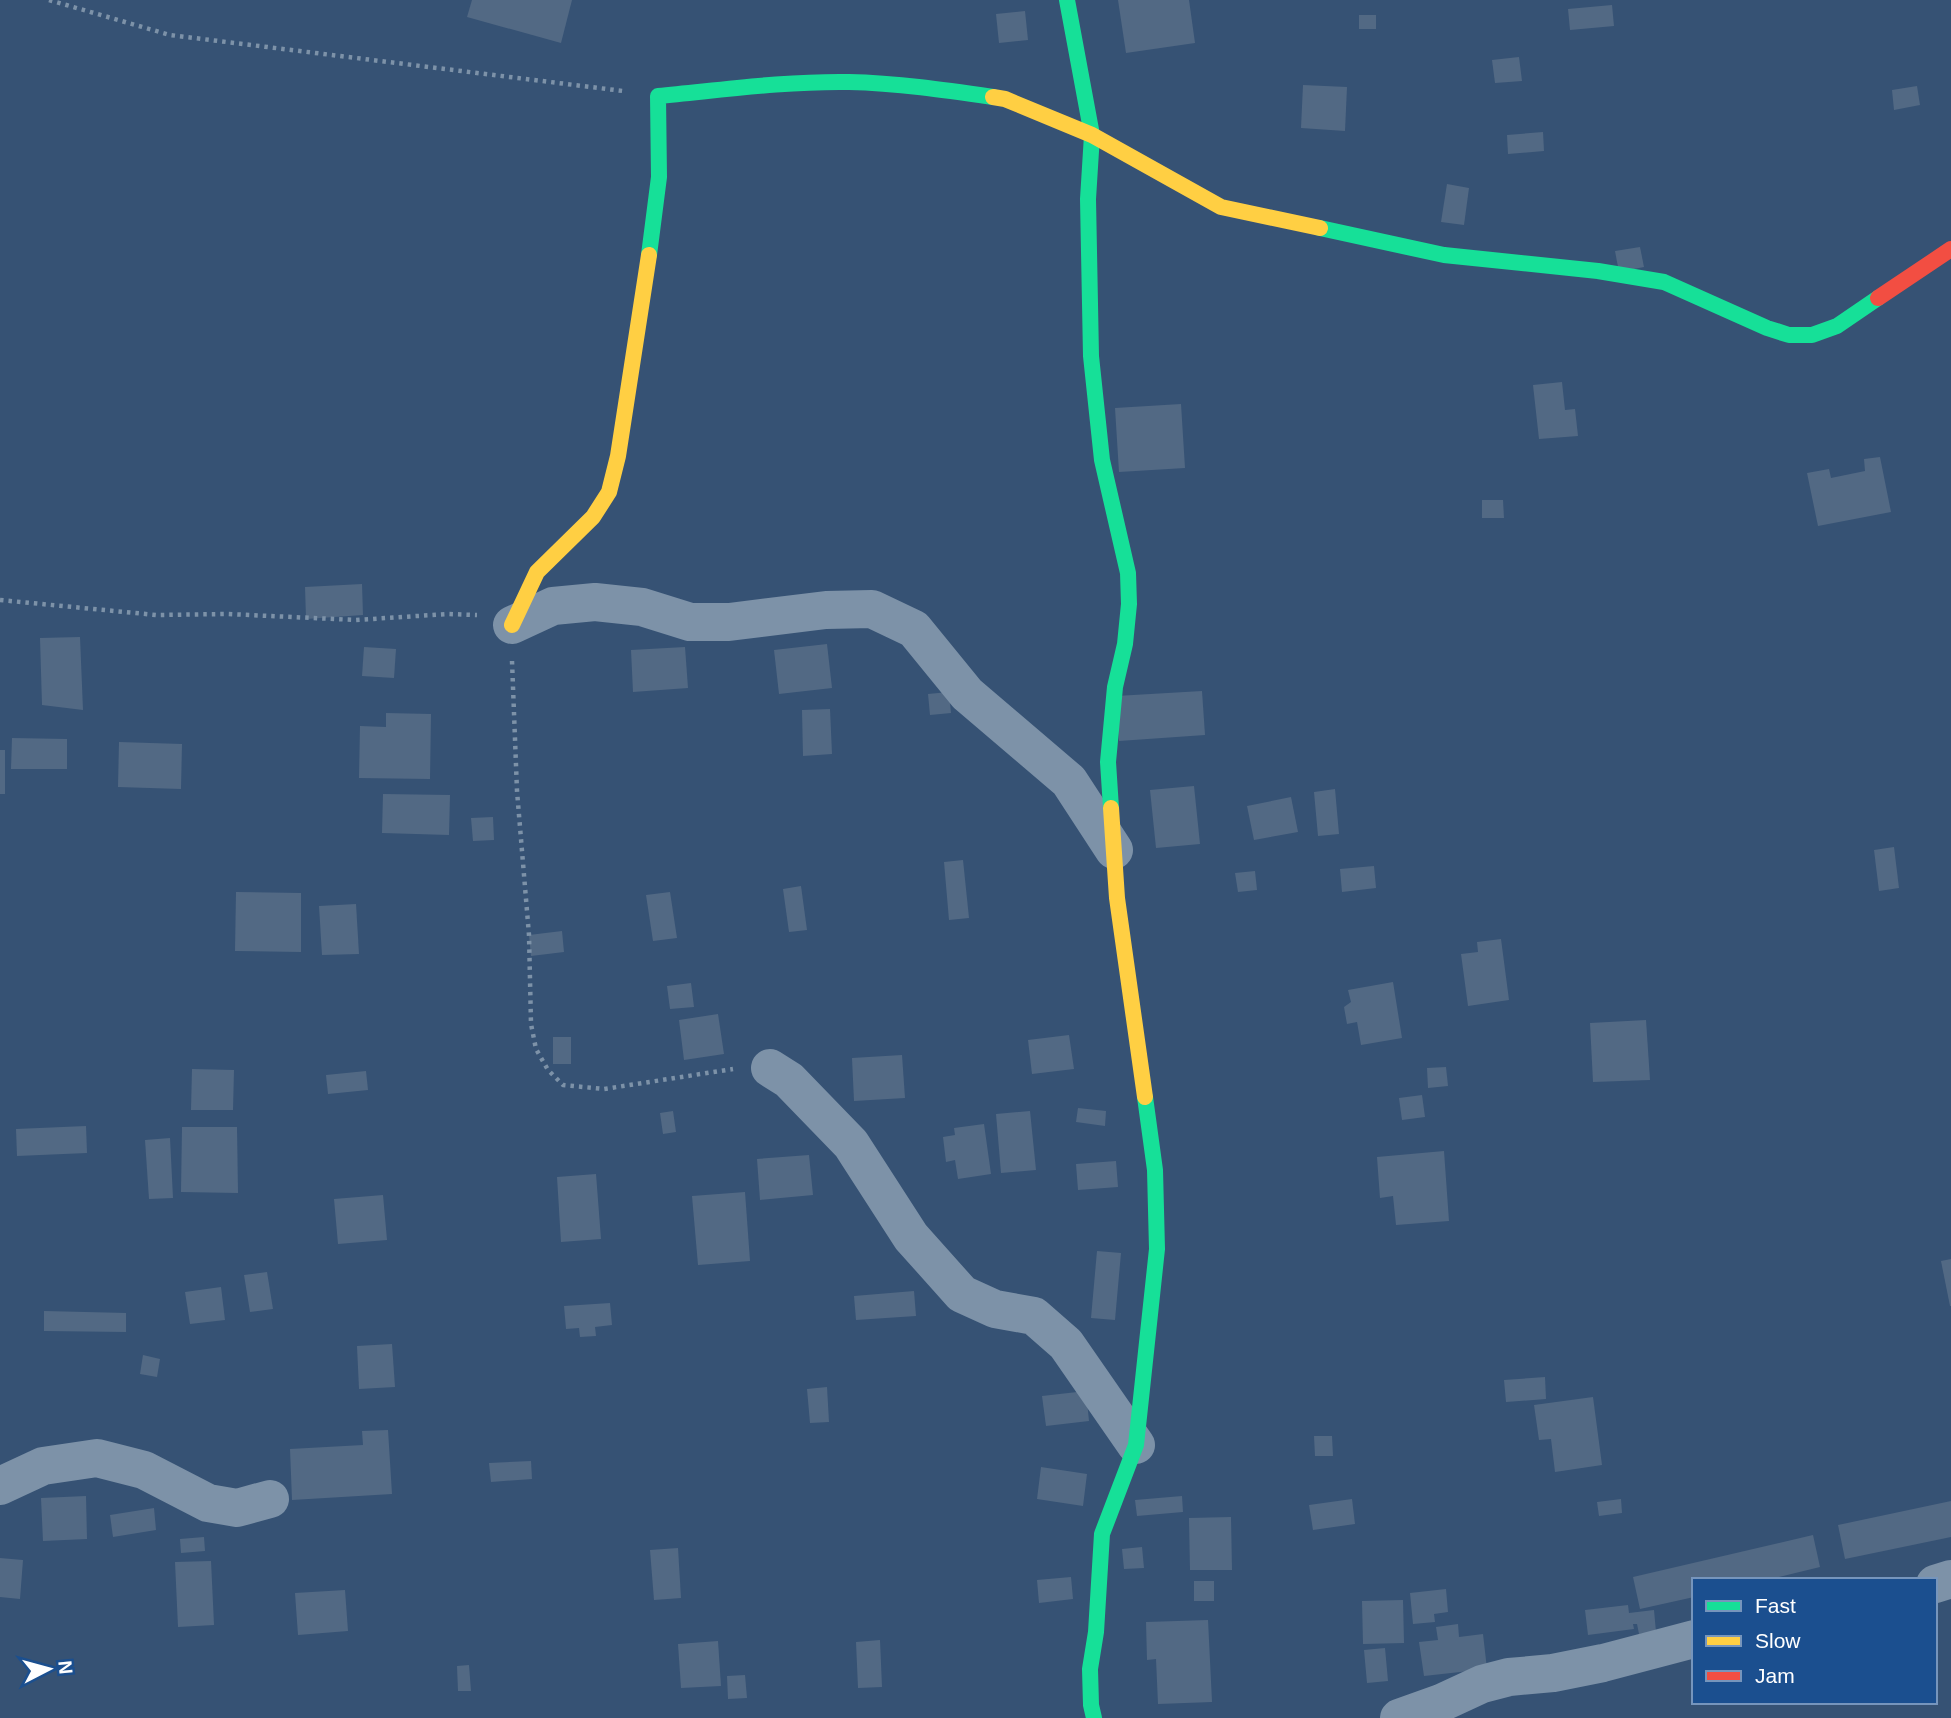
<svg xmlns="http://www.w3.org/2000/svg" width="1951" height="1718" viewBox="0 0 1951 1718" font-family="Helvetica,sans-serif">
  <style>
    .building { fill: #526984 }
    .lines { fill: none; stroke-linecap: round; stroke-linejoin: round }
    .path { stroke: #7d92a8; stroke-width: 4.5; stroke-dasharray: 3.5 5; stroke-linecap: butt }
    .street { stroke: #7d92a8; stroke-width: 38 }
    .fast { stroke: #16e098; stroke-width: 16 }
    .slow { stroke: #ffcf43; stroke-width: 16 }
    .jam { stroke: #f24e42; stroke-width: 16 }
  </style>
  <rect width="100%" height="100%" fill="#365274"/>
  <g class="building">
    <path d="M472 0H572L561 43 467 17Z"/>
    <path d="M1118 0H1189L1195 43 1126 53Z"/>
    <path d="M1612 5 1614 26 1570 30 1568 9Z"/>
    <path d="M1025 11 1028 40 999 43 996 14Z"/>
    <rect x="1359" y="15" width="17" height="14"/>
    <path d="M1519 57 1522 81 1495 83 1492 60Z"/>
    <path d="M1303 85 1347 87 1345 131 1301 128Z"/>
    <path d="M1917 86 1920 105 1894 110 1892 90Z"/>
    <path d="M1543 132 1544 151 1508 154 1507 135Z"/>
    <path d="M1447 184 1469 188 1464 225 1441 222Z"/>
    <path d="M1640 247 1644 267 1619 272 1615 251Z"/>
    <path d="M1562 382 1565 410 1575 409 1578 436 1539 439 1533 385Z"/>
    <path d="M1181 404 1185 468 1119 472 1115 408Z"/>
    <path d="M1880 457 1891 512 1818 526 1807 473 1829 469 1831 478 1865 471 1864 459Z"/>
    <path d="M1482 500H1503L1504 518H1482Z"/>
    <path d="M362 584 363 615 306 619 305 587Z"/>
    <path d="M80 637 83 710 42 705 40 638Z"/>
    <path d="M827 644 832 688 779 694 774 650Z"/>
    <path d="M364 647 396 649 394 678 362 676Z"/>
    <path d="M685 647 688 688 633 692 631 650Z"/>
    <path d="M1202 691 1205 735 1119 741 1116 696Z"/>
    <path d="M949 692 951 713 930 715 928 694Z"/>
    <path d="M830 709 832 754 803 756 802 710Z"/>
    <path d="M386 713 431 714 430 779 359 778 360 726 386 727Z"/>
    <path d="M12 738 67 739V769H11Z"/>
    <path d="M119 742 182 744 181 789 118 787Z"/>
    <rect x="0" y="750" width="5" height="44"/>
    <path d="M1194 786 1200 844 1156 848 1150 790Z"/>
    <path d="M1335 789 1339 834 1318 836 1314 792Z"/>
    <path d="M383 794 450 795 449 835 382 833Z"/>
    <path d="M1291 797 1298 832 1254 840 1247 806Z"/>
    <path d="M493 817 494 840 473 841 471 818Z"/>
    <path d="M1894 847 1899 888 1879 891 1874 850Z"/>
    <path d="M963 860 969 918 949 920 944 862Z"/>
    <path d="M1374 866 1376 888 1342 892 1340 869Z"/>
    <path d="M1255 871 1257 890 1238 892 1235 873Z"/>
    <path d="M801 886 807 930 789 932 783 889Z"/>
    <path d="M236 892 301 893V952L235 951Z"/>
    <path d="M670 892 677 938 653 941 646 895Z"/>
    <path d="M356 904 359 954 322 955 319 906Z"/>
    <path d="M562 931 564 952 531 956 529 935Z"/>
    <path d="M1501 939 1509 1000 1468 1006 1461 954 1478 952 1477 942Z"/>
    <path d="M1393 982 1402 1038 1361 1045 1357 1022 1347 1024 1344 1007 1351 1002 1348 990Z"/>
    <path d="M691 983 694 1007 670 1009 667 986Z"/>
    <path d="M718 1014 724 1054 684 1060 679 1020Z"/>
    <path d="M1646 1020 1650 1080 1593 1082 1590 1023Z"/>
    <path d="M1069 1035 1074 1069 1032 1074 1028 1040Z"/>
    <rect x="553" y="1037" width="18" height="27"/>
    <path d="M902 1055 905 1098 854 1101 852 1058Z"/>
    <path d="M1446 1067 1448 1086 1428 1088 1427 1068Z"/>
    <path d="M192 1069 234 1070 233 1110H191Z"/>
    <path d="M366 1071 368 1090 328 1094 326 1075Z"/>
    <path d="M1422 1095 1425 1117 1402 1120 1399 1098Z"/>
    <path d="M1078 1108 1106 1111 1105 1126 1076 1122Z"/>
    <path d="M673 1111 676 1132 663 1134 660 1113Z"/>
    <path d="M1030 1111 1036 1170 1001 1173 996 1114Z"/>
    <path d="M984 1124 991 1174 958 1179 955 1160 946 1162 943 1137 955 1135 954 1128Z"/>
    <path d="M86 1126 87 1153 17 1156 16 1129Z"/>
    <path d="M182 1127H237L238 1193 181 1192Z"/>
    <path d="M170 1138 173 1198 149 1199 145 1140Z"/>
    <path d="M1444 1151 1449 1221 1396 1225 1393 1196 1380 1198 1377 1157Z"/>
    <path d="M809 1155 813 1195 760 1200 757 1159Z"/>
    <path d="M1116 1161 1118 1187 1078 1190 1076 1164Z"/>
    <path d="M596 1174 601 1239 561 1242 557 1177Z"/>
    <path d="M745 1192 750 1261 698 1265 692 1196Z"/>
    <path d="M383 1195 387 1240 338 1244 334 1199Z"/>
    <path d="M1097 1251 1121 1253 1115 1320 1091 1318Z"/>
    <path d="M1951 1259V1306H1950L1941 1261Z"/>
    <path d="M267 1272 273 1309 250 1312 244 1275Z"/>
    <path d="M221 1287 225 1320 190 1324 185 1292Z"/>
    <path d="M914 1291 916 1316 856 1320 854 1296Z"/>
    <path d="M610 1303 612 1325 595 1327 596 1336 580 1337 579 1328 566 1329 564 1306Z"/>
    <path d="M44 1311 126 1313V1332L44 1331Z"/>
    <path d="M392 1344 395 1387 359 1389 357 1346Z"/>
    <path d="M143 1355 160 1359 157 1377 140 1374Z"/>
    <path d="M1545 1377 1546 1399 1506 1402 1504 1380Z"/>
    <path d="M827 1387 829 1422 810 1423 807 1389Z"/>
    <path d="M1086 1391 1089 1421 1046 1426 1042 1396Z"/>
    <path d="M1593 1397 1602 1465 1555 1472 1551 1439 1539 1440 1534 1405Z"/>
    <path d="M388 1430 392 1494 292 1500 290 1449 363 1445 362 1431Z"/>
    <path d="M1314 1436H1332L1333 1456H1315Z"/>
    <path d="M531 1461 532 1479 491 1482 489 1463Z"/>
    <path d="M1041 1467 1087 1474 1083 1506 1037 1499Z"/>
    <path d="M86 1496 87 1539 43 1541 41 1498Z"/>
    <path d="M1182 1496 1183 1512 1137 1516 1135 1500Z"/>
    <path d="M1352 1499 1355 1524 1313 1530 1309 1505Z"/>
    <path d="M1621 1499 1622 1513 1599 1516 1597 1502Z"/>
    <path d="M1951 1501V1537L1845 1559 1838 1525Z"/>
    <path d="M154 1508 156 1530 113 1537 110 1515Z"/>
    <path d="M1231 1517 1232 1570H1190L1189 1518Z"/>
    <path d="M1813 1535 1820 1567 1767 1580H1694V1597L1640 1609 1633 1577Z"/>
    <path d="M204 1537 205 1551 181 1553 180 1539Z"/>
    <path d="M1142 1547 1144 1568 1124 1569 1122 1549Z"/>
    <path d="M678 1548 681 1598 654 1600 650 1550Z"/>
    <path d="M0 1558 23 1560 20 1599 0 1597Z"/>
    <path d="M211 1561 214 1625 178 1627 175 1562Z"/>
    <path d="M1071 1577 1073 1599 1039 1603 1037 1580Z"/>
    <rect x="1194" y="1581" width="20" height="20"/>
    <path d="M1446 1589 1448 1612 1434 1614 1435 1622 1413 1624 1410 1593Z"/>
    <path d="M345 1590 348 1631 298 1635 295 1593Z"/>
    <path d="M1403 1600 1404 1643 1363 1644 1362 1601Z"/>
    <path d="M1628 1605 1629 1613 1654 1610 1656 1632 1639 1634 1637 1624H1633L1634 1629 1588 1635 1585 1610Z"/>
    <path d="M1208 1620 1212 1702 1158 1704 1156 1659 1147 1660 1146 1622Z"/>
    <path d="M1458 1624 1459 1637 1483 1634 1487 1669 1424 1676 1419 1642 1438 1640 1436 1627Z"/>
    <path d="M880 1640 882 1687 858 1688 856 1642Z"/>
    <path d="M718 1641 721 1686 681 1688 678 1644Z"/>
    <path d="M1385 1648 1388 1681 1367 1683 1364 1650Z"/>
    <path d="M469 1665 471 1691H458L457 1666Z"/>
    <path d="M745 1675 747 1698 728 1699 727 1676Z"/>
  </g>
  <g class="lines">
    <g class="path">
      <path d="M49 0 170 35 623 91"/>
      <path d="M0 600 156 615 228 614 356 620 448 614 477 615"/>
      <path d="M512 661 517 791 529 935 531 1024 536 1049 548 1070 563 1085 604 1089 733 1069"/>
    </g>
    <g class="street">
      <path d="M512 625 553 606 595 602 642 607 690 622H729L826 610 872 609 914 629 967 694 1069 781 1114 850"/>
      <path d="M770 1068 789 1080 851 1144 911 1237 962 1294 995 1309 1034 1316 1066 1344 1136 1445"/>
      <path d="M0 1486 43 1466 97 1458 144 1470 208 1503 237 1508 270 1499"/>
      <path d="M1935 1584 1951 1579"/>
      <path d="M1399 1718 1441 1703 1482 1684 1509 1677 1553 1673 1603 1663 1694 1639"/>
    </g>
    <g class="fast">
      <path d="M1067 0 1092 135 1088 199 1091 356 1102 460 1128 573 1129 604 1125 644 1115 687 1108 762 1111 808"/>
      <path d="M1320 228 1444 255 1598 271 1664 282 1767 328 1789 335H1812L1837 326 1878 298"/>
      <path d="M649 255 659 177 658 96C722 90 785 81 849 82 897 83 945 90 993 97"/>
      <path d="M1094 1718 1091 1705 1090 1669 1096 1632 1102 1534 1136 1445 1157 1249 1155 1170 1145 1097"/>
    </g>
    <g class="slow">
      <path d="M993 97 1005 99 1092 135 1221 207 1320 228"/>
      <path d="M512 625 537 572 593 517 609 492 618 456 649 255"/>
      <path d="M1111 808 1117 898 1145 1097"/>
    </g>
    <path class="jam" d="M1878 298 1951 249"/>
  </g>
  <rect x="1692" y="1578" width="245" height="126" fill="#1b4f8f" stroke="#7695bc" stroke-width="2"/>
  <rect x="1706" y="1601" width="35" height="10" fill="#16e098" stroke="#7695bc" stroke-width="2"/>
  <text x="1755" y="1613" font-size="21" fill="#ffffff">Fast</text>
  <rect x="1706" y="1636" width="35" height="10" fill="#ffcf43" stroke="#7695bc" stroke-width="2"/>
  <text x="1755" y="1648" font-size="21" fill="#ffffff">Slow</text>
  <rect x="1706" y="1671" width="35" height="10" fill="#f24e42" stroke="#7695bc" stroke-width="2"/>
  <text x="1755" y="1683" font-size="21" fill="#ffffff">Jam</text>
  <g transform="translate(49 1669) rotate(84)" stroke="#1b4f8f" stroke-width="5" paint-order="stroke">
  <path d="M0-5L12 26L0 18L-12 26Z" fill="#ffffff"/>
  <text y="-10" font-size="19" font-weight="bold" text-anchor="middle" fill="#ffffff">N</text>
  </g>
</svg>
